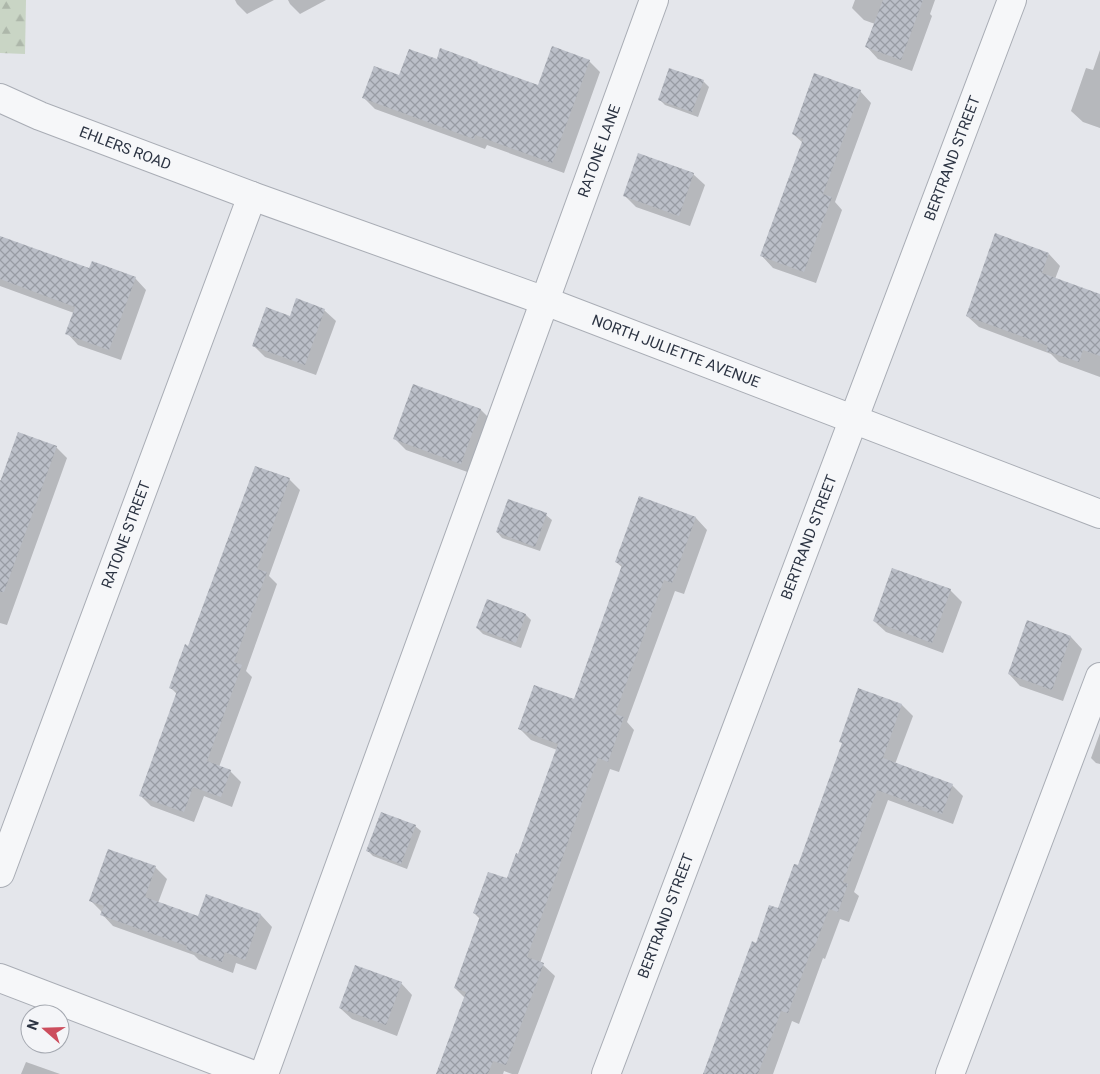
<svg xmlns="http://www.w3.org/2000/svg" width="1100" height="1074" viewBox="0 0 1100 1074" font-family="Roboto,sans-serif">
  <style>
    .forest { fill: url(#forest-firs) }
    .shadow { fill: #0003 }
    .building { fill: url(#building-cross-hatch) }
    .lines { fill: none; stroke-linecap: round; stroke-linejoin: round }
    .minor-casing { stroke: #a9adb5; stroke-width: 30 }
    .minor { stroke: #f6f7f9; stroke-width: 28 }
    .labels { text-anchor: middle; dominant-baseline: central; stroke-width: 4; stroke-linejoin: round; paint-order: stroke }
    .street-label { font-size: 15px; fill: #2c3443; stroke: #f4f5f8 }
  </style>
  <defs>
    <pattern id="forest-firs" width="22" height="20" patternUnits="userSpaceOnUse" patternTransform="scale(1.25)"><rect width="22" height="20" fill="#c9d5c5"/><path d="M5 1l3.5 6h-7zM16 11l3.5 6h-7z" fill="#adb7aa"/></pattern>
    <pattern id="building-cross-hatch" width="8" height="8" patternUnits="userSpaceOnUse" patternTransform="scale(1.25)"><rect width="8" height="8" fill="#bbbfc8"/><path d="M0 0l8 8M0 8l8-8" fill="none" stroke="#989ca4"/></pattern>
  </defs>
  <rect width="100%" height="100%" fill="#e4e6eb"/>
  <path class="forest" d="M0 0H26L25 54 0 53Z"/>
  <g class="shadow">
    <path d="M235 0H274L247 14 237 4Z"/>
    <path d="M288 0H326L300 14 290 4Z"/>
    <path d="M855 0H935L930 14 932 16 912 71 878 59 867 47 875 24 864 20 852 8Z"/>
    <path d="M1100 50V128L1083 122 1071 111 1086 68 1093 70Z"/>
    <path d="M437 61 539 87 589 61 600 72 564 173 487 145 485 149 375 109 364 98 400 77Z"/>
    <path d="M703 81 709 87 698 117 665 105 659 99Z"/>
    <path d="M860 91 871 103 835 202 842 210 816 283 773 268 762 256 803 143 793 134Z"/>
    <path d="M693 174 705 185 690 226 636 207 624 195Z"/>
    <path d="M0 237 90 270 135 278 146 290 121 360 78 345 67 333 74 313 0 286Z"/>
    <path d="M1049 254 1060 266 1055 279 1100 295V377L1059 362 1051 354 979 327 967 316Z"/>
    <path d="M324 310 336 321 316 375 265 357 253 345 291 318Z"/>
    <path d="M481 410 492 421 473 474 406 450 395 439Z"/>
    <path d="M56 447 67 458 7 625 0 623V480H2Z"/>
    <path d="M289 479 300 490 269 576 277 584 246 671 252 677 219 767 230 771 241 782 232 807 204 796 194 822 151 806 141 796 177 694 171 688 189 647Z"/>
    <path d="M640 498 696 518 707 530 684 594 675 591 627 722 634 730 619 772 610 769 540 963 543 965 555 976 518 1074H512L504 1071 503 1074H438L465 998 455 988 480 919 474 913 507 880 519 855 557 750 531 740 520 729 575 701 623 568 616 562Z"/>
    <path d="M546 515 552 520 540 551 502 538 497 532Z"/>
    <path d="M950 590 962 602 943 653 886 632 874 621Z"/>
    <path d="M487 601 526 615 531 620 521 648 483 634 477 628Z"/>
    <path d="M1028 622 1071 637 1082 649 1063 701 1020 686 1009 674Z"/>
    <path d="M859 689 902 705 913 716 895 764 952 785 963 796 953 824 888 800 854 892 859 896 849 922 840 919 825 959 823 958 799 1024 792 1021 773 1074H705L756 944 779 910 798 867 843 744 840 741Z"/>
    <path d="M1100 733V764L1096 763 1091 758Z"/>
    <path d="M415 826 421 831 407 869 373 856 368 851Z"/>
    <path d="M155 867 167 879 158 903 199 918 207 896 261 915 272 927 256 970 236 963 233 973 199 960 194 955 113 926 102 914 103 913 90 900Z"/>
    <path d="M401 983 412 995 397 1036 352 1019 340 1008Z"/>
    <path d="M26 1062 60 1074H21Z"/>
  </g>
  <g class="building">
    <path d="M883 0H923L901 60 865 47Z"/>
    <path d="M552 46 590 60 552 163 475 135 474 139 362 98 374 66 399 75 409 49 437 59 440 48 478 62 477 63 538 85Z"/>
    <path d="M669 68 704 80 692 112 658 100Z"/>
    <path d="M814 73 861 90 823 194 832 197 804 272 760 256 803 139 792 134Z"/>
    <path d="M638 153 694 173 679 216 623 196Z"/>
    <path d="M995 233 1049 253 1042 273 1100 294V356L1083 350 1079 362 1046 351 1048 346 966 316Z"/>
    <path d="M0 236 89 268 92 261 136 277 109 350 65 334 75 307 0 279Z"/>
    <path d="M296 298 325 309 305 365 252 346 266 307 290 316Z"/>
    <path d="M413 384 481 409 461 464 393 439Z"/>
    <path d="M18 432 57 446 4 592H0V482Z"/>
    <path d="M255 466 290 478 257 569 267 572 234 662 242 665 207 761 231 770 221 797 193 787 184 812 139 796 177 691 169 688 185 644 188 646Z"/>
    <path d="M639 496 696 517 672 583 664 580 615 714 624 717 608 762 598 758 527 957 544 963 506 1065 493 1061 488 1074H436L466 992 454 988 480 916 473 913 488 872 507 878 516 853 518 854 558 744 518 729 534 685 574 699 622 565 615 562Z"/>
    <path d="M508 499 547 513 535 547 496 532Z"/>
    <path d="M892 568 951 589 932 643 873 621Z"/>
    <path d="M487 599 526 614 516 643 476 628Z"/>
    <path d="M1027 620 1071 636 1052 690 1008 674Z"/>
    <path d="M858 688 902 704 883 758 953 784 942 814 877 790 843 882 848 884 838 912 829 909 814 948H812L788 1013 781 1011 758 1074H703L752 941 756 943 769 905 778 908 794 864 798 865 842 743 839 742Z"/>
    <path d="M381 812 416 825 401 864 366 851Z"/>
    <path d="M108 849 156 866 145 897 198 916 206 894 261 914 245 960 225 952 222 962 186 949 187 946 100 915 104 906 89 901Z"/>
    <path d="M355 965 402 982 386 1025 339 1008Z"/>
  </g>
  <g class="lines">
    <g class="minor-casing">
      <g id="minor">
        <path id="s1" d="M0 98 40 116 252 196 545 301 1100 514"/>
        <path id="s2" d="M0 873 252 196"/>
        <path d="M0 978 251 1074"/>
        <path id="s3" d="M264 1074 654 0"/>
        <path id="s4" d="M606 1074 1012 0"/>
        <path d="M950 1074 1100 677"/>
      </g>
    </g>
    <use href="#minor" class="minor"/>
  </g>
  <g class="labels">
    <g class="street-label">
      <text stroke="none"><textPath href="#s1" startOffset="135">EHLERS ROAD</textPath></text>
      <text stroke="none"><textPath href="#s3" startOffset="982">RATONE LANE</textPath></text>
      <text stroke="none"><textPath href="#s4" startOffset="979">BERTRAND STREET</textPath></text>
      <text stroke="none"><textPath href="#s1" startOffset="722">NORTH JULIETTE AVENUE</textPath></text>
      <text stroke="none"><textPath href="#s2" startOffset="361">RATONE STREET</textPath></text>
      <text stroke="none"><textPath href="#s4" startOffset="574">BERTRAND STREET</textPath></text>
      <text stroke="none"><textPath href="#s4" startOffset="169">BERTRAND STREET</textPath></text>
    </g>
  </g>
  <g transform="translate(45 1029) rotate(290)"><circle r="24" fill="#f4f5f8" stroke="#a4a8b0"/>
  <path d="M0-4L9 19L0 12L-9 19Z" fill="#cc4d5d"/>
  <text y="-8" font-size="14" font-weight="bold" text-anchor="middle" fill="#2c3443">N</text>
  </g>
</svg>
